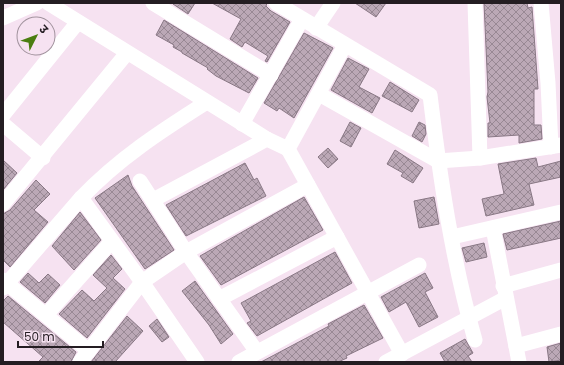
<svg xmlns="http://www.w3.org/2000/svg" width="564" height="365" viewBox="0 0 564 365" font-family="Poppins,'Noto Sans Devanagari',sans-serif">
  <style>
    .building { fill: url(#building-cross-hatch); stroke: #897885 }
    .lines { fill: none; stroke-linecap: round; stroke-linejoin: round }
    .minor { stroke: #fff; stroke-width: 15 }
  </style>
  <defs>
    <pattern id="building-cross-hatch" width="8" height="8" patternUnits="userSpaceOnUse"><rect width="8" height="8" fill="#bba8b6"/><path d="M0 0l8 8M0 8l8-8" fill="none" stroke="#988894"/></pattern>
  </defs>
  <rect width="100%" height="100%" fill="#f6e2f1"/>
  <g class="building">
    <path d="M173 3H195L188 14 173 4Z"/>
    <path d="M212 3H267L266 6 271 11 290 22 267 62 265 61 268 56 245 42 242 47 230 39 241 19Z"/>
    <path d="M355 3H386L376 17Z"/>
    <path d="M484 3H527L528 8 532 7 538 89H534V125H541L542 139 519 143V135L488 137V123H490L487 97 488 92Z"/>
    <path d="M164 20 258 78 249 93 216 76 207 69 208 68 182 53V52L173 47 174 45 156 35Z"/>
    <path d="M304 33 333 48 294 118 279 108 277 111 264 103Z"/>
    <path d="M348 58 369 69 359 87 380 98 372 113 331 90Z"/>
    <path d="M390 82 419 100 412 112 382 96Z"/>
    <path d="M350 122 361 128 351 147 340 141Z"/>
    <path d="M419 122 425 125 426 134 422 142 412 136Z"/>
    <path d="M328 148 338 159 328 168 318 157Z"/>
    <path d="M395 150 423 168 413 183 401 176 403 173 387 164Z"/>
    <path d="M536 158 538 167 561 161V177L529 184 534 205 486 216 482 199 504 194 498 164Z"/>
    <path d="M3 160 17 173 3 190Z"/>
    <path d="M245 163 254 180 257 178 266 196 186 236 166 205Z"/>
    <path d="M128 175 132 186 174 250 145 269 95 198Z"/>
    <path d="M36 180 50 194 34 210 48 222 10 267 3 260V214L10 210Z"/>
    <path d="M304 197 323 230 221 285 200 256Z"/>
    <path d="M434 197 439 224 419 228 414 201Z"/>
    <path d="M80 212 101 240 74 270 52 246Z"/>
    <path d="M561 221V238L507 250 503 234Z"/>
    <path d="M484 243 487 257 466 262 462 248Z"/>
    <path d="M335 252 352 283 257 336 247 323 251 321 241 303Z"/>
    <path d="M111 255 122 269 113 278 125 289 87 338 59 314 82 290 94 301 107 288 93 275Z"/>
    <path d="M28 273 39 283 48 274 60 285 45 303 20 282Z"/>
    <path d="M425 273 433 288 425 292 438 317 419 327 406 302 389 312 381 297Z"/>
    <path d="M195 281 233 334 221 344 209 325 182 291Z"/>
    <path d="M8 296 76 352 71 362H38L43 357 3 322V301Z"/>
    <path d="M364 305 383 338 346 356 347 358 338 362H261L329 326 328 324Z"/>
    <path d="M127 316 143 331 115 362H91Z"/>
    <path d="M157 319 169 337 162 342 149 326Z"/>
    <path d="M465 339 473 353 468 356 472 362H445L440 353Z"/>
    <path d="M561 343V360L549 362 547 347Z"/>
  </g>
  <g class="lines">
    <g class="minor">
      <path d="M48 3 267 139"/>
      <path d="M153 3 271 75"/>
      <path d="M276 3 430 95C440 177 452 260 475 340"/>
      <path d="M475 3 480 158"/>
      <path d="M541 3 548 83 551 147"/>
      <path d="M3 18 37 3"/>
      <path d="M316 28 333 3"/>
      <path d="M345 45 288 149 402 354"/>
      <path d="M319 94 438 161 480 158 561 145"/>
      <path d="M3 115 78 22"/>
      <path d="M3 124 43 158"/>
      <path d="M242 124 302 19"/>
      <path d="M140 181 186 252 257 352"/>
      <path d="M81 198C118 159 161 131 207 102"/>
      <path d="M153 200 267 139 288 149"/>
      <path d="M3 204 127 53"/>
      <path d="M493 228 519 362"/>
      <path d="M452 237 561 212"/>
      <path d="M3 280 89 351"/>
      <path d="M503 286 561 270"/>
      <path d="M3 288 81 198 142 282 197 362"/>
      <path d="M219 299 337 237"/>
      <path d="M46 315 112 241"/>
      <path d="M516 346 561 334"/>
      <path d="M80 362 142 282 186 252 308 185"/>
      <path d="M239 362 419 265"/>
      <path d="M386 362 506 298"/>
    </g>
  </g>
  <rect width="564" height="365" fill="none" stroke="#241d22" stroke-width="8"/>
  <g transform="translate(36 36) rotate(48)"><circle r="19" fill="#f6e2f1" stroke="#a2939e"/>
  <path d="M0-3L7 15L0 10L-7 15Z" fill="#4b7e11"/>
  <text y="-6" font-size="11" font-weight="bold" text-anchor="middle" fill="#241d22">उ</text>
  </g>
  <path d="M18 341v6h85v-6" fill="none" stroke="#241d22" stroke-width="2"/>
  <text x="24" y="341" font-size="12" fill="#241d22" stroke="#f6e2f1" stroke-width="3" paint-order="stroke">50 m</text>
</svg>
